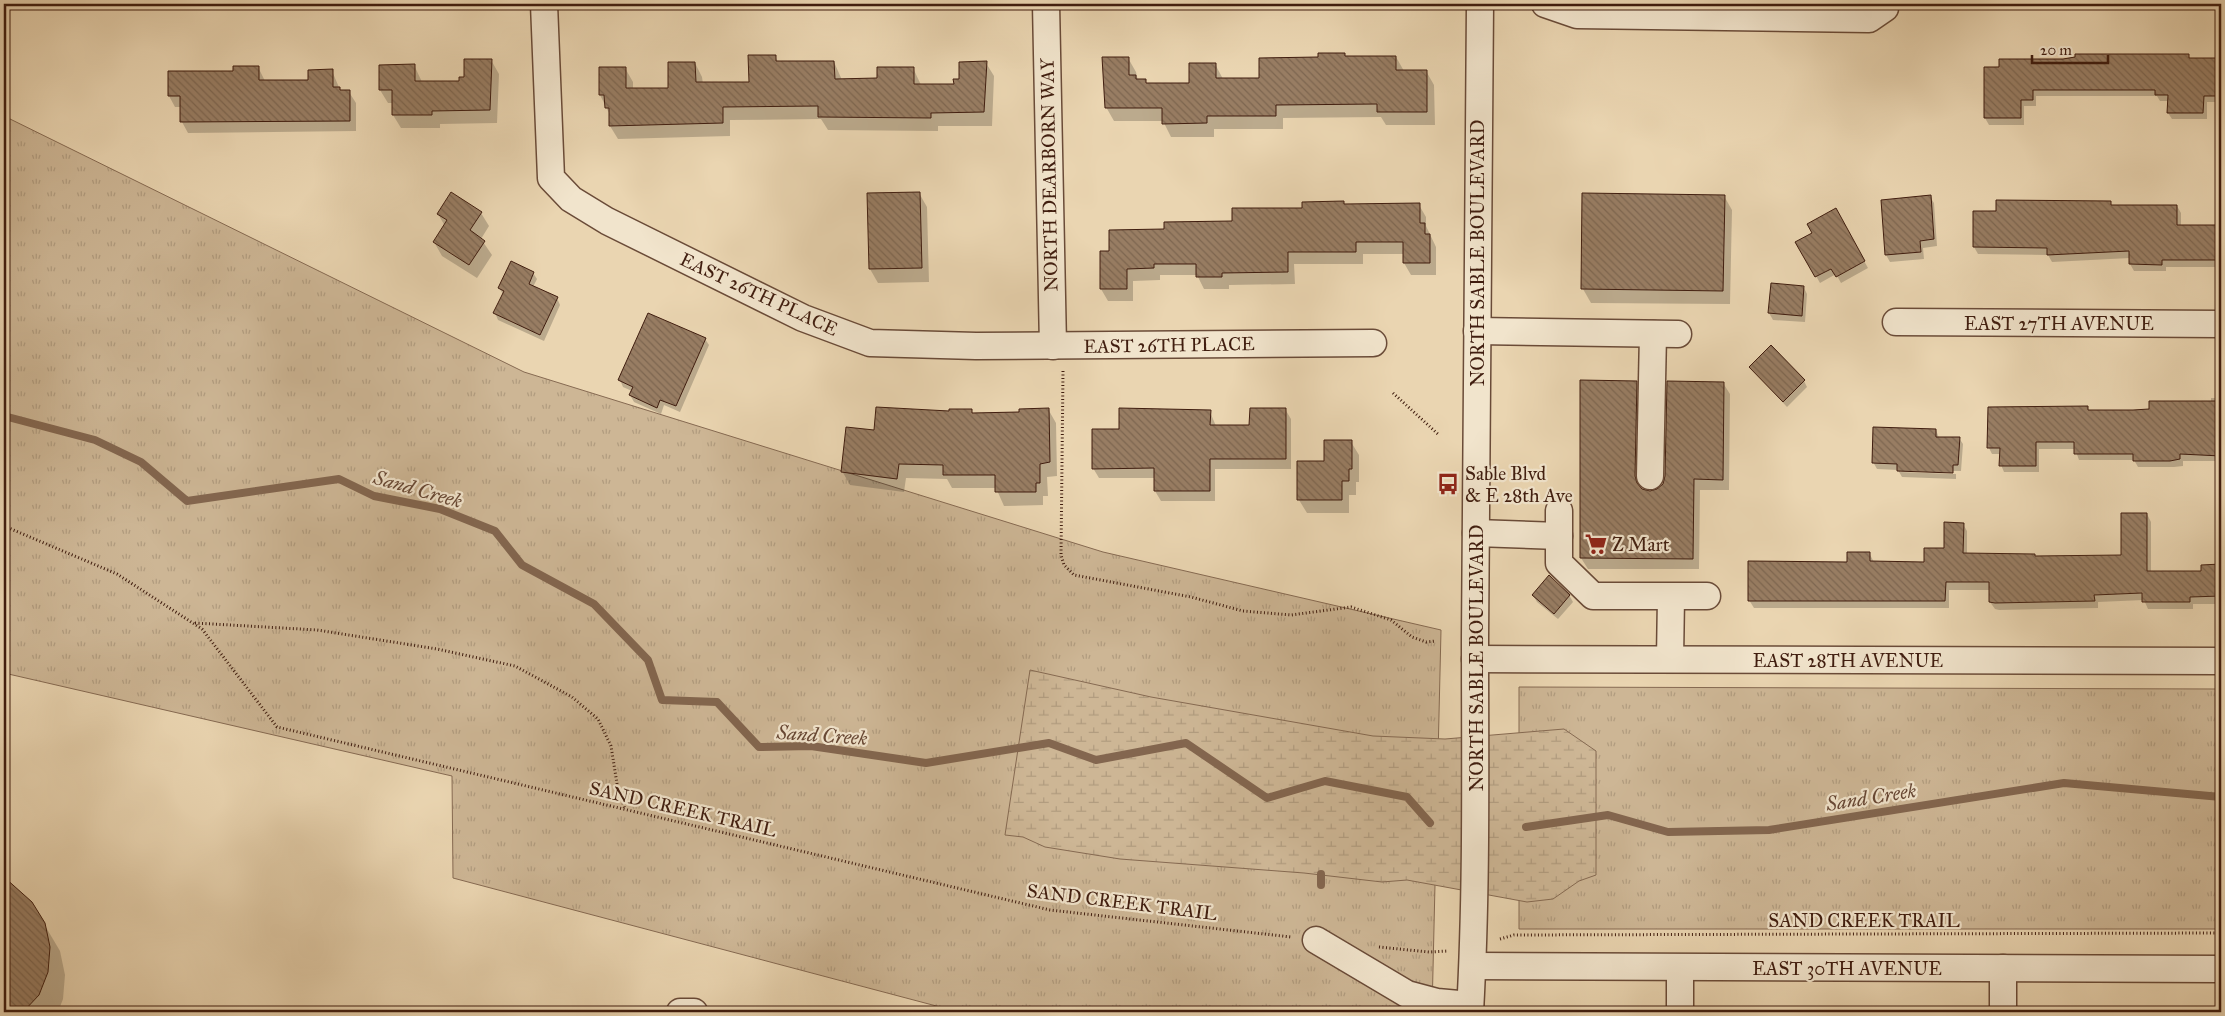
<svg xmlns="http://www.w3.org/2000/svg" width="2225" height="1016" viewBox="0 0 2225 1016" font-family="'IM FELL Great Primer',serif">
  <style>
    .grass { fill: url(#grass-tufts); stroke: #866a52 }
    .wetland { fill: url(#wetland-marsh); stroke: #866a52 }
    .shadow { fill: #0003 }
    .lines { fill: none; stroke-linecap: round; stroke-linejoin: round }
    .stream { stroke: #83664f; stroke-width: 8 }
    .building { fill: url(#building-back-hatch); stroke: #401d0f }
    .minor-casing { stroke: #6a4b38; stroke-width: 29 }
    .path { stroke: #401d0f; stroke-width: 3; stroke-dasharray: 1 2.5; stroke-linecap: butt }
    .minor { stroke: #f1e4cc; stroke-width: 26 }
    .labels { text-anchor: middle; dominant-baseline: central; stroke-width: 4.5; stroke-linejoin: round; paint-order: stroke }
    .street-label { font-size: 19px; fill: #401d0f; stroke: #f1e4cc }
    .poi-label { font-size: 19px; fill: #401d0f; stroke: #f1e4cc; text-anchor: start }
    .water-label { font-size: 20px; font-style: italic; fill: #674734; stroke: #f1e4cc }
  </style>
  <defs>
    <pattern id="grass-tufts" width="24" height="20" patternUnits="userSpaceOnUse" patternTransform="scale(1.25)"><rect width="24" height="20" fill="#cdb695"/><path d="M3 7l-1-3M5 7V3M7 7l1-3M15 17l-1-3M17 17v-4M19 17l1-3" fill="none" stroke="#b19c7f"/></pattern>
    <pattern id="wetland-marsh" width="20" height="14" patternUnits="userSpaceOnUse" patternTransform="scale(1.25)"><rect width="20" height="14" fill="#cdb695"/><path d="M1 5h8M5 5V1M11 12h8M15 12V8" fill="none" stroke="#b19c7f"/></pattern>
    <pattern id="building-back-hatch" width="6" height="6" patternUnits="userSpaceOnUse" patternTransform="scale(1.25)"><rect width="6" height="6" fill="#987d63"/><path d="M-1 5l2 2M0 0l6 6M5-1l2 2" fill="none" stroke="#7d6650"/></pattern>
  </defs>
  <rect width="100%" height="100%" fill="#ead5b1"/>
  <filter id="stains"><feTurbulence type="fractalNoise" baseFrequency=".004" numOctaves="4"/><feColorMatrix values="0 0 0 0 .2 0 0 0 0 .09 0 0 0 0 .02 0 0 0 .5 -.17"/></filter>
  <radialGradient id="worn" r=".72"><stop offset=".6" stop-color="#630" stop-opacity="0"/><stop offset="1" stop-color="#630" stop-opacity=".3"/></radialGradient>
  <g class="grass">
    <path d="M4 116 524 372 1103 552 1441 630 1432 1012H959L453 878 452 776 4 673Z"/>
    <path d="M1519 687 2221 689V929H1519Z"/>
  </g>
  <path class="wetland" d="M1030 670 1151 697 1373 736 1445 739 1564 729 1596 751V875L1579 881 1553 899 1527 902 1407 880 1382 882 1304 873 1120 859 1045 847 1023 837 1005 835Z"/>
  <g class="shadow">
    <path d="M2188 55 2191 60H2221V102H2207V119H2172L2168 113 2169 101H2160L2157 96H2036V106H2024V125H1989L1985 118V68L2063 60Z"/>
    <path d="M775 56 778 62H834L842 80 878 79 913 68 921 85H955L986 63 994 76 992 126H938V131L828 130 821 119 730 120V136L618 139 610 126V115L600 95 625 68 633 82V89H670L695 63 702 77 703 84H750Z"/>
    <path d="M1346 57H1396L1404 71H1426L1434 85 1435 125H1386L1381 117 1283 118V129H1214V137H1171L1163 121H1114L1106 107 1128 58 1136 72 1138 81H1145L1148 85H1190L1215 64 1223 79H1260Z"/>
    <path d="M491 60 499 74 497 123 440 124V128H401L393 115V103H388L380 90 414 65 422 82H460Z"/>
    <path d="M258 67 265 81H309L332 71 341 92H349L356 103V131L188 133 182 122V107H175L169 96V72H234Z"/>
    <path d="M919 193 927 207 929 282 878 283 870 269 869 194Z"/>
    <path d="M1724 196 1732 210 1730 304 1591 303 1583 289Z"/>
    <path d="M1930 197 1934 203 1937 246 1923 248 1924 259 1890 262 1886 255 1882 201Z"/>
    <path d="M1344 203 1345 205H1419L1426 217V226L1436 247V275H1411L1404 263V254H1363V264H1294L1295 284 1229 285V289H1204L1197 275H1160V280L1133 281V301H1108L1101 289 1111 252 1166 230 1234 223Z"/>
    <path d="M2110 203 2112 206H2177L2181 213V226H2221L2220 267H2166V271H2134L2130 264V258L2052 262 2048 255 1978 254 1974 247V212Z"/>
    <path d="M1835 209 1868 268 1841 283 1836 274 1820 283 1797 242 1813 233Z"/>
    <path d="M481 213 489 226 481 239 492 255 477 278 442 256 434 242 445 226 438 214Z"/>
    <path d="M533 273 537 279 533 287 557 298 560 305 544 341 498 320 495 313 503 294 499 288Z"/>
    <path d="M1772 285 1804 288 1807 294 1805 322 1773 320 1769 313Z"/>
    <path d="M705 339 709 345 680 412 664 405 661 414 634 402 630 395 632 391 623 387 620 380Z"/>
    <path d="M1750 367 1804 381 1807 387 1787 407Z"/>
    <path d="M1581 382H1636L1643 393 1641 488 1650 492 1657 490 1664 485 1723 383 1730 394 1729 490H1700L1699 569H1588L1581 558Z"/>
    <path d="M2211 398H2221V461H2183V466L2174 467H2138L2134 460H2079L2075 449H2039V472H2004L2001 465V454H1992L1989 448 2087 408 2089 411H2133L2211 402Z"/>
    <path d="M1048 409 1056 423 1057 476 1047 477 1048 496H1043V505L1004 506 996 488H952L947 479 906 478 904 492 850 485 842 471 875 432 950 412 971 410 973 414 1020 413Z"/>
    <path d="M1285 409 1291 419V469H1215V501H1161L1155 491V478H1099L1093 468 1120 430 1210 412 1216 426H1251Z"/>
    <path d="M1936 430 1939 438H1959L1963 444 1961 471 1900 470V472L1956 474V479L1902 477 1898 470 1877 469 1873 462Z"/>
    <path d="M1351 442 1359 455V482H1356V495H1349V513H1307L1299 500 1326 463Z"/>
    <path d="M2147 514 2151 522V572H2202V566H2221V604H2193V609H2148L2144 600 2098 602V608L1999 610 1995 609 1990 602V590H1949V608H1754L1749 600 1869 553 1874 562 1925 563 1945 549 1963 524 1967 531V554L2036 558 2122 556Z"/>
    <path d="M1533 595H1569L1573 602 1558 619 1537 602Z"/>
    <path d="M4 883 12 886 44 924 60 951 65 975 63 999 58 1012H4Z"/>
  </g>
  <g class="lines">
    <g class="stream">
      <path d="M4 416 95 440 141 462 187 501 339 479 374 496 440 509 495 531 522 565 594 604 648 660 662 700 717 702 759 747 811 746 926 763 1049 743 1096 760 1186 743 1267 798 1325 781 1407 797 1430 823"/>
      <path d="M1526 827 1608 815 1668 832 1769 830 2064 783 2221 797"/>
      <path d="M1321 874V885"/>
    </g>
  </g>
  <g class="building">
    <path d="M1318 53H1345V56H1396V70H1427V112H1377V104L1276 105V116H1207V123L1162 124V108H1105L1102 57H1129V75H1136V79H1146V83H1189V63H1216V78H1259V58L1318 57Z"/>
    <path d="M2075 54H2189V58H2221V96H2204L2203 113H2167L2168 95H2155V90H2033V100H2021V118H1984V67H1999V59H2063L2075 57Z"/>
    <path d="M748 55H776V61H834L835 79 877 78V67H914V84H954L953 79H959V62L987 61 984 112 931 113V118L818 117V106L723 107V123L609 126V108H605L604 95H599V67H626V88H668V62H695L696 82H749Z"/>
    <path d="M464 59H492L490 110 432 111V115H392V90H379V65L415 64V81H459V77H464Z"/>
    <path d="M233 66H259V80H308V70L333 69V87H340V90H350V121L180 122V96H168V71H233Z"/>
    <path d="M451 192 482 212 470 230 485 241 469 265 433 242 447 220 437 214Z"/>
    <path d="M920 192 922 268 869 269 867 193Z"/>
    <path d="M1582 193 1725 195 1723 291 1581 289Z"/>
    <path d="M1931 195 1934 239 1920 241 1921 252 1885 255 1881 200Z"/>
    <path d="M1996 200 2111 201V205H2177V225H2221V257H2217V260H2162V265L2129 264V251L2047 255V248L1973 247V211H1996Z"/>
    <path d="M1344 201V204L1420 203V223H1425V234H1430V263H1403V242H1356V252H1288V272L1222 273V277H1196V264H1154V268L1127 269V289H1100V251H1109V230L1164 229V222L1232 221V208H1302V202Z"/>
    <path d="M1836 208 1865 261 1836 277 1831 269 1815 277 1795 242 1812 233 1807 224Z"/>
    <path d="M511 261 534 272 529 284 558 297 540 335 493 313 504 291 498 288Z"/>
    <path d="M1771 283 1804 286 1802 316 1768 313Z"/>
    <path d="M648 313 706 338 676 406 660 400 657 408 629 395 633 387 618 380Z"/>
    <path d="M1771 345 1805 380 1783 402 1749 367Z"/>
    <path d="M1580 380 1637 381 1635 476 1637 483 1642 489 1650 491 1657 489 1663 484 1665 476 1667 381 1724 382 1723 480 1694 479 1693 559 1580 558Z"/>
    <path d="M2149 401H2221V456L2180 454V459L2170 461H2133V454H2074V442H2036V466H1999L2000 448H1987L1988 407 2088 406V410H2133L2149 409Z"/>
    <path d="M876 407 949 411V409H972V413L1019 412V409L1049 408 1050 462 1040 464V483H1036V492H995V475H943V465L899 464 897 479 841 472 846 427 874 430Z"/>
    <path d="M1119 408 1211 410 1210 425H1249L1250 408H1286V459H1210V491H1154V468L1092 469V429H1119Z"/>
    <path d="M1873 427 1936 429V437H1960L1958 465H1953V473L1897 471V464L1872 463Z"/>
    <path d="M1324 440H1352V469H1349V481H1342V500H1297V461H1324Z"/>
    <path d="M2121 513H2147V571H2201V565L2221 564V596L2190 597V602H2142V593L2094 595 2095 601 1995 603 1989 602V582H1946L1945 601H1748V561L1847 562V552H1870V561L1924 562V548H1944V522L1964 523 1963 553 2035 554V556L2121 555Z"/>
    <path d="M1549 575 1570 595 1554 614 1532 595Z"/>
    <path d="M4 877 32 902 45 923 50 947 48 972 39 995 23 1012H4Z"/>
  </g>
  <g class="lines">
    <g class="minor-casing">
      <g id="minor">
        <path d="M544 4 551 178 571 199 607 221 803 318 870 343 976 346 1373 343"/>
        <path d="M1046 4 1053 346"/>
        <path d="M1545 4 1577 15 1869 19 1885 8V4"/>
        <path d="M1896 322 2221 324"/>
        <path d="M1477 331 1678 334"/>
        <path d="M1650 476 1653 334"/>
        <path d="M1559 511V563L1593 596H1707"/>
        <path d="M1476 533 1559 536"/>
        <path d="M1475 659 2221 661"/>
        <path d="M1670 659 1671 597"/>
        <path d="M1316 940 1407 994 1437 1002 1470 1005"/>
        <path d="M1473 966 2221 969"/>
        <path d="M680 1012H694"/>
        <path d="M1470 1012C1477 887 1475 763 1475 637 1476 426 1477 215 1480 4"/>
        <path d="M1680 1012V968"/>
        <path d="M2003 1012V968"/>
      </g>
    </g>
    <g class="path">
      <path d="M1063 371 1061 555 1064 565 1074 575 1191 597 1243 611 1291 615 1351 607 1391 620 1412 637 1426 642 1436 641"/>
      <path d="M1393 393 1439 435"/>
      <path d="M4 526 117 574 202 629 277 727 1050 910 1291 937"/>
      <path d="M195 623 317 630 437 649 515 666 572 697 598 719 611 746 618 790 625 809"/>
      <path d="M1500 939 1514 935 2221 933"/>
      <path d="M1379 947 1429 952 1448 951"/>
    </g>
    <use href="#minor" class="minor"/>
  </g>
  <defs>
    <g id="bus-bare" transform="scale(1.725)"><path d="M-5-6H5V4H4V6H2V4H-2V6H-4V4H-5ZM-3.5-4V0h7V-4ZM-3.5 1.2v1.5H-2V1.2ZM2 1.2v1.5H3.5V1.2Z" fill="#8f2418" stroke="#f1e4cc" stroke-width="2.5" paint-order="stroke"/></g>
    <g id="supermarket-bare" transform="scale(1.725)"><path d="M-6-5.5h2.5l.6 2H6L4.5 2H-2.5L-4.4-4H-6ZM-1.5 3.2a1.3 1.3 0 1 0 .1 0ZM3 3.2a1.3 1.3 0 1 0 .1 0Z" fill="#8f2418" stroke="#f1e4cc" stroke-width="2.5" paint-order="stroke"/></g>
  </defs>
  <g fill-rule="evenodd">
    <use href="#bus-bare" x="1448" y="484"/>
    <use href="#supermarket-bare" x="1596" y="544"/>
  </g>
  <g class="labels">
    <g class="street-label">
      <text transform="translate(1049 175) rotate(-91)">NORTH DEARBORN WAY</text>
      <text transform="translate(1477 253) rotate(-90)">NORTH SABLE BOULEVARD</text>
      <text transform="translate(759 294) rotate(25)">EAST 26TH PLACE</text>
      <text x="2059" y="323">EAST 27TH AVENUE</text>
      <text transform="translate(1169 345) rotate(-1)">EAST 26TH PLACE</text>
      <text transform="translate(1476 658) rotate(-90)">NORTH SABLE BOULEVARD</text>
      <text x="1848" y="660">EAST 28TH AVENUE</text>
      <text transform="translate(683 809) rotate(13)">SAND CREEK TRAIL</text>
      <text transform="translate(1122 902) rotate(7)">SAND CREEK TRAIL</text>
      <text x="1864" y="920">SAND CREEK TRAIL</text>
      <text x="1847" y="968">EAST 30TH AVENUE</text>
    </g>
    <g class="poi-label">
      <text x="1465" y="473">Sable Blvd<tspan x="1465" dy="22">&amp; E 28th Ave</tspan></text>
      <text x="1612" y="544">Z Mart</text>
    </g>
    <g class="water-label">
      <text transform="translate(418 489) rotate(16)">Sand Creek</text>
      <text transform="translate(822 735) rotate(4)">Sand Creek</text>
      <text transform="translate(1871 797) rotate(-9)">Sand Creek</text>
    </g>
  </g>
  <rect width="2225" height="1016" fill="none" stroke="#ead5b1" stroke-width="20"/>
  <rect x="5" y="5" width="2215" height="1006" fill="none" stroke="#401d0f" stroke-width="2.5"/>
  <rect x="10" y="10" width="2205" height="996" fill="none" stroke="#401d0f"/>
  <path d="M2032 55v8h76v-8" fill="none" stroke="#401d0f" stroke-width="2.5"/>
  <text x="2040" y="55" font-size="15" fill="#401d0f" stroke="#f1e4cc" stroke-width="4" paint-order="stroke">20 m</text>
  <rect width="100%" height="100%" filter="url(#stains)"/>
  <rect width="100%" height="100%" fill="url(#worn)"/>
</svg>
